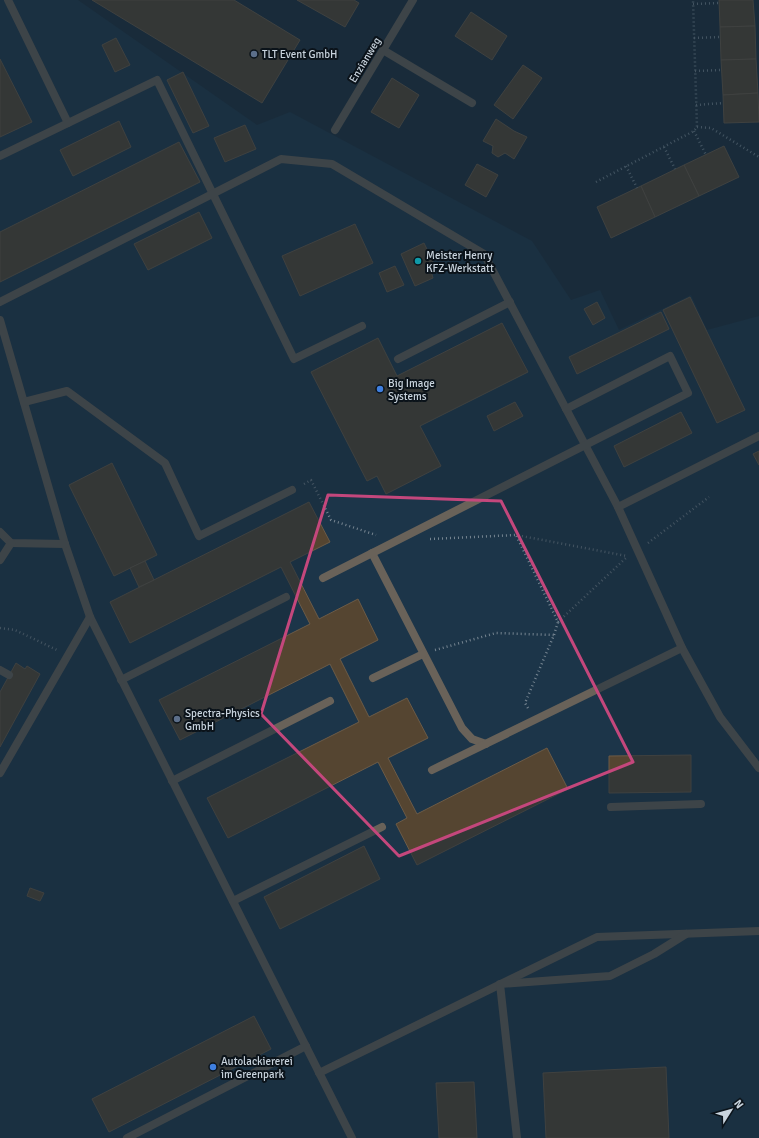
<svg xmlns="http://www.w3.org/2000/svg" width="759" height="1138" viewBox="0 0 759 1138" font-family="Signika,sans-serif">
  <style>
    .built { fill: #1c3549 }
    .building { fill: #554531; stroke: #6c5b47 }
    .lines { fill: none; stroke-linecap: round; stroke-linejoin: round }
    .path { stroke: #768591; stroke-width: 2.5; stroke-dasharray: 1 3; stroke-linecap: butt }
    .lane { stroke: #696259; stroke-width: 8 }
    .street { stroke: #696259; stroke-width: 8 }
    .marked { fill: none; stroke: #c4477c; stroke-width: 3; stroke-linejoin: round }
    .service-dot { fill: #5c6f8a; stroke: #0b131a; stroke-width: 1.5 }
    .culture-dot { fill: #0f9aa8; stroke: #0b131a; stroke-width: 1.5 }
    .shop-dot { fill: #3f7fe0; stroke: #0b131a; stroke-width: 1.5 }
    .labels { text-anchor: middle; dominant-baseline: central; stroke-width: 4; stroke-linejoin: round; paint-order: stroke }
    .poi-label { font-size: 11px; fill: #c8d3dd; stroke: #0b131a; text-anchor: start }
    .street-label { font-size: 11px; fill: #c8d3dd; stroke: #0b131a }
  </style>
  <rect width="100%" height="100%" fill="#192c3b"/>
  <path class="built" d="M0 0H78L257 125 290 112 532 241 571 300 600 290 619 330 691 295 707 330 759 316V1138H0Z"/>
  <g class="building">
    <path d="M92 0H234L300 40 262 103Z"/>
    <path d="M297 0H354L359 3 345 27Z"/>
    <path d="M719 0H753L755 26 720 27Z"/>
    <path d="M471 12 507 36 492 60 455 36Z"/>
    <path d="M755 26 756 59 721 60 720 27Z"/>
    <path d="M116 38 130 65 115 72 102 45Z"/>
    <path d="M0 59 32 122 0 137Z"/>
    <path d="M756 59 758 93 723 95 721 60Z"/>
    <path d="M523 65 542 78 513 119 494 105Z"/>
    <path d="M183 72 209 126 193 133 167 80Z"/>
    <path d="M392 78 419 95 399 128 371 112Z"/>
    <path d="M758 93 759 122 724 123 723 95Z"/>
    <path d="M496 119 514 131 527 137 514 159 505 153 498 157 492 153 493 146 483 141Z"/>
    <path d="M119 121 131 147 73 176 60 150Z"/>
    <path d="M245 125 256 149 225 162 214 138Z"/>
    <path d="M179 142 200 182 0 282V232Z"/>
    <path d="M724 146 739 177 699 196 684 165Z"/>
    <path d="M477 164 498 175 486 197 465 185Z"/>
    <path d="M684 165 699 196 655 217 641 186Z"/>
    <path d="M641 186 655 217 611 238 597 207Z"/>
    <path d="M199 212 212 238 148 270 134 244Z"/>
    <path d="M355 224 373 263 300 296 282 256Z"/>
    <path d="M424 243 436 268 431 271 433 278 415 286 401 254Z"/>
    <path d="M395 266 404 285 387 292 379 273Z"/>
    <path d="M690 297 745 410 717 423 663 310Z"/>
    <path d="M597 302 605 318 593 325 584 309Z"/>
    <path d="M661 312 669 329 577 374 569 357Z"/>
    <path d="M502 323 528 372 420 426 441 466 386 494 377 476 367 481 311 372 378 338 397 376Z"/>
    <path d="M515 402 523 416 494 431 487 416Z"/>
    <path d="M681 412 692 433 624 467 614 446Z"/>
    <path d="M759 451V465L753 454Z"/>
    <path d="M112 463 157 555 114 576 69 485Z"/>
    <path d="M309 502 330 542 290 562 319 619 358 599 378 640 340 659 369 717 407 698 428 738 388 758 417 814 547 748 568 789 417 865 396 824 407 818 378 762 228 838 207 798 359 722 330 664 180 740 159 700 310 624 281 567 130 643 110 602Z"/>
    <path d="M145 561 154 580 139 587 130 568Z"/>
    <path d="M16 663 25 669 27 666 40 674 0 747V692Z"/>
    <path d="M691 755V792L609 793V756Z"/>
    <path d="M364 846 380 879 280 929 264 897Z"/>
    <path d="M30 888 44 893 40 901 27 896Z"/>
    <path d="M254 1016 271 1049 109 1132 92 1099Z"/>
    <path d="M666 1067 669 1138H546L543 1073Z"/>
    <path d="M474 1082 477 1138H439L436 1083Z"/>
  </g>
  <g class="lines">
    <g class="path">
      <path d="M693 4 719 3"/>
      <path d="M694 38 720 37"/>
      <path d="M695 71 722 70"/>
      <path d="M696 105 723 103"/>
      <path d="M697 127 711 128 759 157"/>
      <path d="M694 131 706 155"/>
      <path d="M664 147 675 169"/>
      <path d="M626 166 637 188"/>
      <path d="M596 182 694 131 697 127 693 0"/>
      <path d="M304 484 311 480 331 520 376 535"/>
      <path d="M430 539 516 535"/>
      <path d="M648 543 709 497"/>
      <path d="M558 622 627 557"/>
      <path d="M0 628 15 630 57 650"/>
      <path d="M435 650 496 633 554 635"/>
      <path d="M528 708 525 703 554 635 558 622 516 535 627 556"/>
    </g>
    <g class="lane">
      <path d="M8 0 68 123"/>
      <path d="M383 50 472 103"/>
      <path d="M0 156 157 80 294 359 362 326"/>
      <path d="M0 302 281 159 332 164 484 254 618 507 682 648 720 717 759 768"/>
      <path d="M0 320 65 544 90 617 352 1138"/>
      <path d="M398 359 510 302"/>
      <path d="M24 402 67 391 165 463 199 536 292 490"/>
      <path d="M618 507 759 436"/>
      <path d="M0 532 11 543 65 544"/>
      <path d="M372 553 462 728 472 739 486 744"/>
      <path d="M0 560 11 543"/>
      <path d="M323 578 688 393 670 356 566 409"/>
      <path d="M0 670 9 675"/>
      <path d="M373 678 423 654"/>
      <path d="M121 680 286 597"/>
      <path d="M432 770 682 648"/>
      <path d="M0 773 90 617"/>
      <path d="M172 781 330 701"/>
      <path d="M611 807 701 804"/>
      <path d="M233 901 382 827"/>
      <path d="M319 1073 597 937 759 931"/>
      <path d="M127 1138 306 1046"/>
      <path d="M517 1138 500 984 610 976 654 954 686 934"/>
    </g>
    <path class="street" d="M335 130 413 0"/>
  </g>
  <path d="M0 0H759V1138H0ZM328 495 501 501 633 762 399 856 261 714Z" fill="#192c3b" fill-opacity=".55" fill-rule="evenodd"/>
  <path class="marked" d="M328 495 501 501 633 762 399 856 261 714Z"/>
  <g class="service-dot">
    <circle cx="254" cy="54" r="4"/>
    <circle cx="177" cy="719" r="4"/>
  </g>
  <circle class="culture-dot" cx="418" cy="261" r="4"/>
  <g class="shop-dot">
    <circle cx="380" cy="389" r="4"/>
    <circle cx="213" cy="1067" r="4"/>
  </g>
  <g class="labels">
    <g class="poi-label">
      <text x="262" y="54">TLT Event GmbH</text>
      <text x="426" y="255">Meister Henry<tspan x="426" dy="13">KFZ-Werkstatt</tspan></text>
      <text x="388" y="383">Big Image<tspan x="388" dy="13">Systems</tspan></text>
      <text x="185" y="713">Spectra-Physics<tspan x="185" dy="13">GmbH</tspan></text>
      <text x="221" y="1061">Autolackiererei<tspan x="221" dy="13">im Greenpark</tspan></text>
    </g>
    <g class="street-label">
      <text transform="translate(365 60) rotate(-59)">Enzianweg</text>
    </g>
  </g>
  <g transform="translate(731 1110) rotate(53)" stroke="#0b131a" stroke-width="3" paint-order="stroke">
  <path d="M0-3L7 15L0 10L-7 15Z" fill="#c8d3dd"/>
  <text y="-6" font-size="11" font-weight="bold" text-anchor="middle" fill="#c8d3dd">N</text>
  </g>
</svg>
